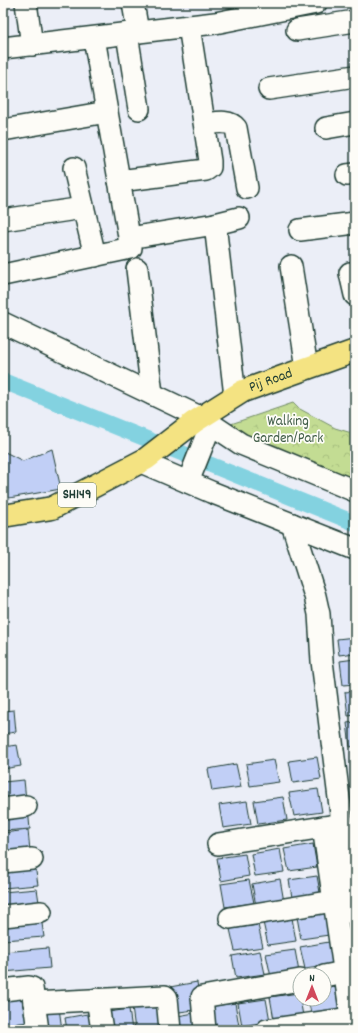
<svg xmlns="http://www.w3.org/2000/svg" width="358" height="1033" viewBox="0 0 358 1033" font-family="Dekko,sans-serif">
  <style>
    .park { fill: url(#park-crowns); stroke: #718c64 }
    .lines { fill: none; stroke-linecap: round; stroke-linejoin: round }
    .canal { stroke: #83d2e0; stroke-width: 16 }
    .building { fill: #c1cff6; stroke: #1f3d34 }
    .minor-casing { stroke: #1f3d34; stroke-width: 24 }
    .major-casing { stroke: #1f3d34; stroke-width: 25 }
    .minor { stroke: #fdfcf7; stroke-width: 21 }
    .major { stroke: #f4e382; stroke-width: 22 }
    .labels { text-anchor: middle; dominant-baseline: central; stroke-width: 3.5; stroke-linejoin: round; paint-order: stroke }
    .shield { fill: #fdfcf7; stroke: #62766e; stroke-width: 1 }
    .shield-label { font-size: 14px; font-weight: bold; fill: #1f3d34 }
    .street-label { font-size: 15px; fill: #1f3d34; stroke: #fdfcf7 }
    .park-label { font-size: 15px; fill: #405d47; stroke: #fdfcf7 }
  </style>
  <defs>
    <pattern id="park-crowns" width="20" height="18" patternUnits="userSpaceOnUse"><rect width="20" height="18" fill="#c3dc93"/><path d="M2 6a3 3 0 1 1 6 0M12 15a3 3 0 1 1 6 0" fill="none" stroke="#a7be7f"/></pattern>
  </defs>
  <rect width="100%" height="100%" fill="#ebeef7"/>
  <filter id="ink" filterUnits="userSpaceOnUse"><feTurbulence type="fractalNoise" baseFrequency=".025" numOctaves="2"/><feDisplacementMap in="SourceGraphic" scale="8" xChannelSelector="R" yChannelSelector="G"/><feConvolveMatrix kernelMatrix="1 2 1 2 8 2 1 2 1" color-interpolation-filters="sRGB"/></filter>
  <g filter="url(#ink)">
    <path class="park" d="M293 403 298 408 335 428 355 434V482L225 426Z"/>
    <g class="lines">
      <path class="canal" d="M3 381 355 523"/>
    </g>
    <g class="building">
      <path d="M52 449 61 489 3 499V451L23 461Z"/>
      <path d="M355 637V653L339 655 337 639Z"/>
      <path d="M355 659V684L343 685 340 661Z"/>
      <path d="M355 691V715L348 716 345 692Z"/>
      <path d="M14 710 16 732 3 734V711Z"/>
      <path d="M355 722V746L350 747 347 723Z"/>
      <path d="M17 745 21 766 3 769V747Z"/>
      <path d="M317 757 321 779 293 783 289 761Z"/>
      <path d="M274 760 279 782 250 786 246 764Z"/>
      <path d="M236 764 241 787 212 791 208 769Z"/>
      <path d="M24 780 26 800 3 802V782Z"/>
      <path d="M318 789 322 812 294 816 289 793Z"/>
      <path d="M283 797 287 820 258 824 254 801Z"/>
      <path d="M247 801 251 824 223 828 219 805Z"/>
      <path d="M28 809 30 829 3 831V812Z"/>
      <path d="M28 830 30 851 3 853V833Z"/>
      <path d="M313 844 317 867 289 871 284 849Z"/>
      <path d="M280 849 284 872 255 876 251 854Z"/>
      <path d="M245 854 249 876 221 881 217 858Z"/>
      <path d="M35 865 38 885 3 888V868Z"/>
      <path d="M317 876 321 898 293 903 289 880Z"/>
      <path d="M280 879 284 902 256 906 252 884Z"/>
      <path d="M249 880 254 903 225 907 221 884Z"/>
      <path d="M37 889 40 909 3 912V892Z"/>
      <path d="M325 912 329 935 301 939 297 917Z"/>
      <path d="M41 917 44 937 3 940V921Z"/>
      <path d="M292 918 296 941 268 945 263 922Z"/>
      <path d="M258 925 263 947 235 951 230 929Z"/>
      <path d="M329 942 333 965 305 969 300 947Z"/>
      <path d="M48 948 50 968 3 972V952Z"/>
      <path d="M295 950 299 972 271 977 266 954Z"/>
      <path d="M260 951 265 974 236 978 232 956Z"/>
      <path d="M197 982 201 1009 172 1013 170 987Z"/>
      <path d="M335 986 339 1009 311 1013 308 999H324V988Z"/>
      <path d="M299 993 303 1016 274 1020 270 997Z"/>
      <path d="M25 996 28 1022 3 1025V1000Z"/>
      <path d="M266 999 270 1021 242 1026 238 1003Z"/>
      <path d="M160 1002 163 1029 135 1030 132 1007Z"/>
      <path d="M235 1003 239 1026 211 1030 206 1007Z"/>
      <path d="M59 1008 62 1030H40L37 1011Z"/>
      <path d="M129 1009 132 1030H103L102 1013Z"/>
      <path d="M200 1012 202 1030H174L172 1017Z"/>
      <path d="M93 1013 95 1030H67L65 1018Z"/>
      <path d="M31 1024 32 1030H4V1029Z"/>
    </g>
    <g class="lines">
      <g class="minor-casing">
        <g id="minor">
          <path d="M26 3 32 45"/>
          <path d="M133 3 138 32"/>
          <path d="M297 30 355 21"/>
          <path d="M127 34 139 109"/>
          <path d="M3 48 215 23 316 3"/>
          <path d="M269 89 355 76"/>
          <path d="M205 124C215 123 229 119 236 128L247 188"/>
          <path d="M326 128 355 123"/>
          <path d="M3 130 107 112"/>
          <path d="M74 168 95 256"/>
          <path d="M347 175 355 174"/>
          <path d="M119 181 206 170 210 167V161L189 26"/>
          <path d="M3 220 83 208"/>
          <path d="M215 224 235 396"/>
          <path d="M300 230 355 223"/>
          <path d="M129 238 215 224 239 218"/>
          <path d="M291 266 307 368"/>
          <path d="M137 269 152 394"/>
          <path d="M350 273 355 295"/>
          <path d="M3 275 131 248 94 38"/>
          <path d="M3 323 202 418 241 444 355 491"/>
          <path d="M141 462 211 492 355 549"/>
          <path d="M188 482 211 424"/>
          <path d="M292 524 315 596 319 614 322 661 353 911 355 915"/>
          <path d="M3 809 26 806"/>
          <path d="M323 827 353 1030"/>
          <path d="M218 844 336 825"/>
          <path d="M3 862 32 859"/>
          <path d="M3 916 41 912"/>
          <path d="M230 918 334 901"/>
          <path d="M324 976 344 972"/>
          <path d="M3 990 29 987 32 988 38 1030"/>
          <path d="M97 999 102 1030"/>
          <path d="M34 1003 165 996 167 998 170 1030"/>
          <path d="M205 1030 202 997 300 980"/>
          <path d="M267 1030 351 1018"/>
        </g>
      </g>
      <g class="major-casing">
        <g id="major">
          <path id="s1" d="M3 516 52 508 146 459 194 422 243 391 355 351"/>
        </g>
      </g>
      <use href="#minor" class="minor"/>
      <use href="#major" class="major"/>
    </g>
  </g>
  <g class="labels">
    <rect class="shield" x="58" y="483" width="38" height="24" rx="3"/>
    <g class="shield-label">
      <text x="77" y="495">SH149</text>
    </g>
    <g class="street-label">
      <text stroke="none"><textPath href="#s1" startOffset="304">Pij Road</textPath></text>
    </g>
    <g class="park-label">
      <text x="288" y="422">Walking<tspan x="288" dy="17">Garden/Park</tspan></text>
    </g>
  </g>
  <rect width="358" height="1033" fill="none" stroke="#fdfcf7" stroke-width="16"/>
  <rect x="8" y="8" width="342" height="1017" fill="none" stroke="#1f3d34" stroke-width="1.5" filter="url(#ink)"/>
  <g transform="translate(312 987)"><circle r="19" fill="#fdfcf7" stroke="#a4b0a9"/>
  <path d="M0-3L7 15L0 10L-7 15Z" fill="#d1495b"/>
  <text y="-6" font-size="11" font-weight="bold" text-anchor="middle" fill="#1f3d34">N</text>
  </g>
</svg>
